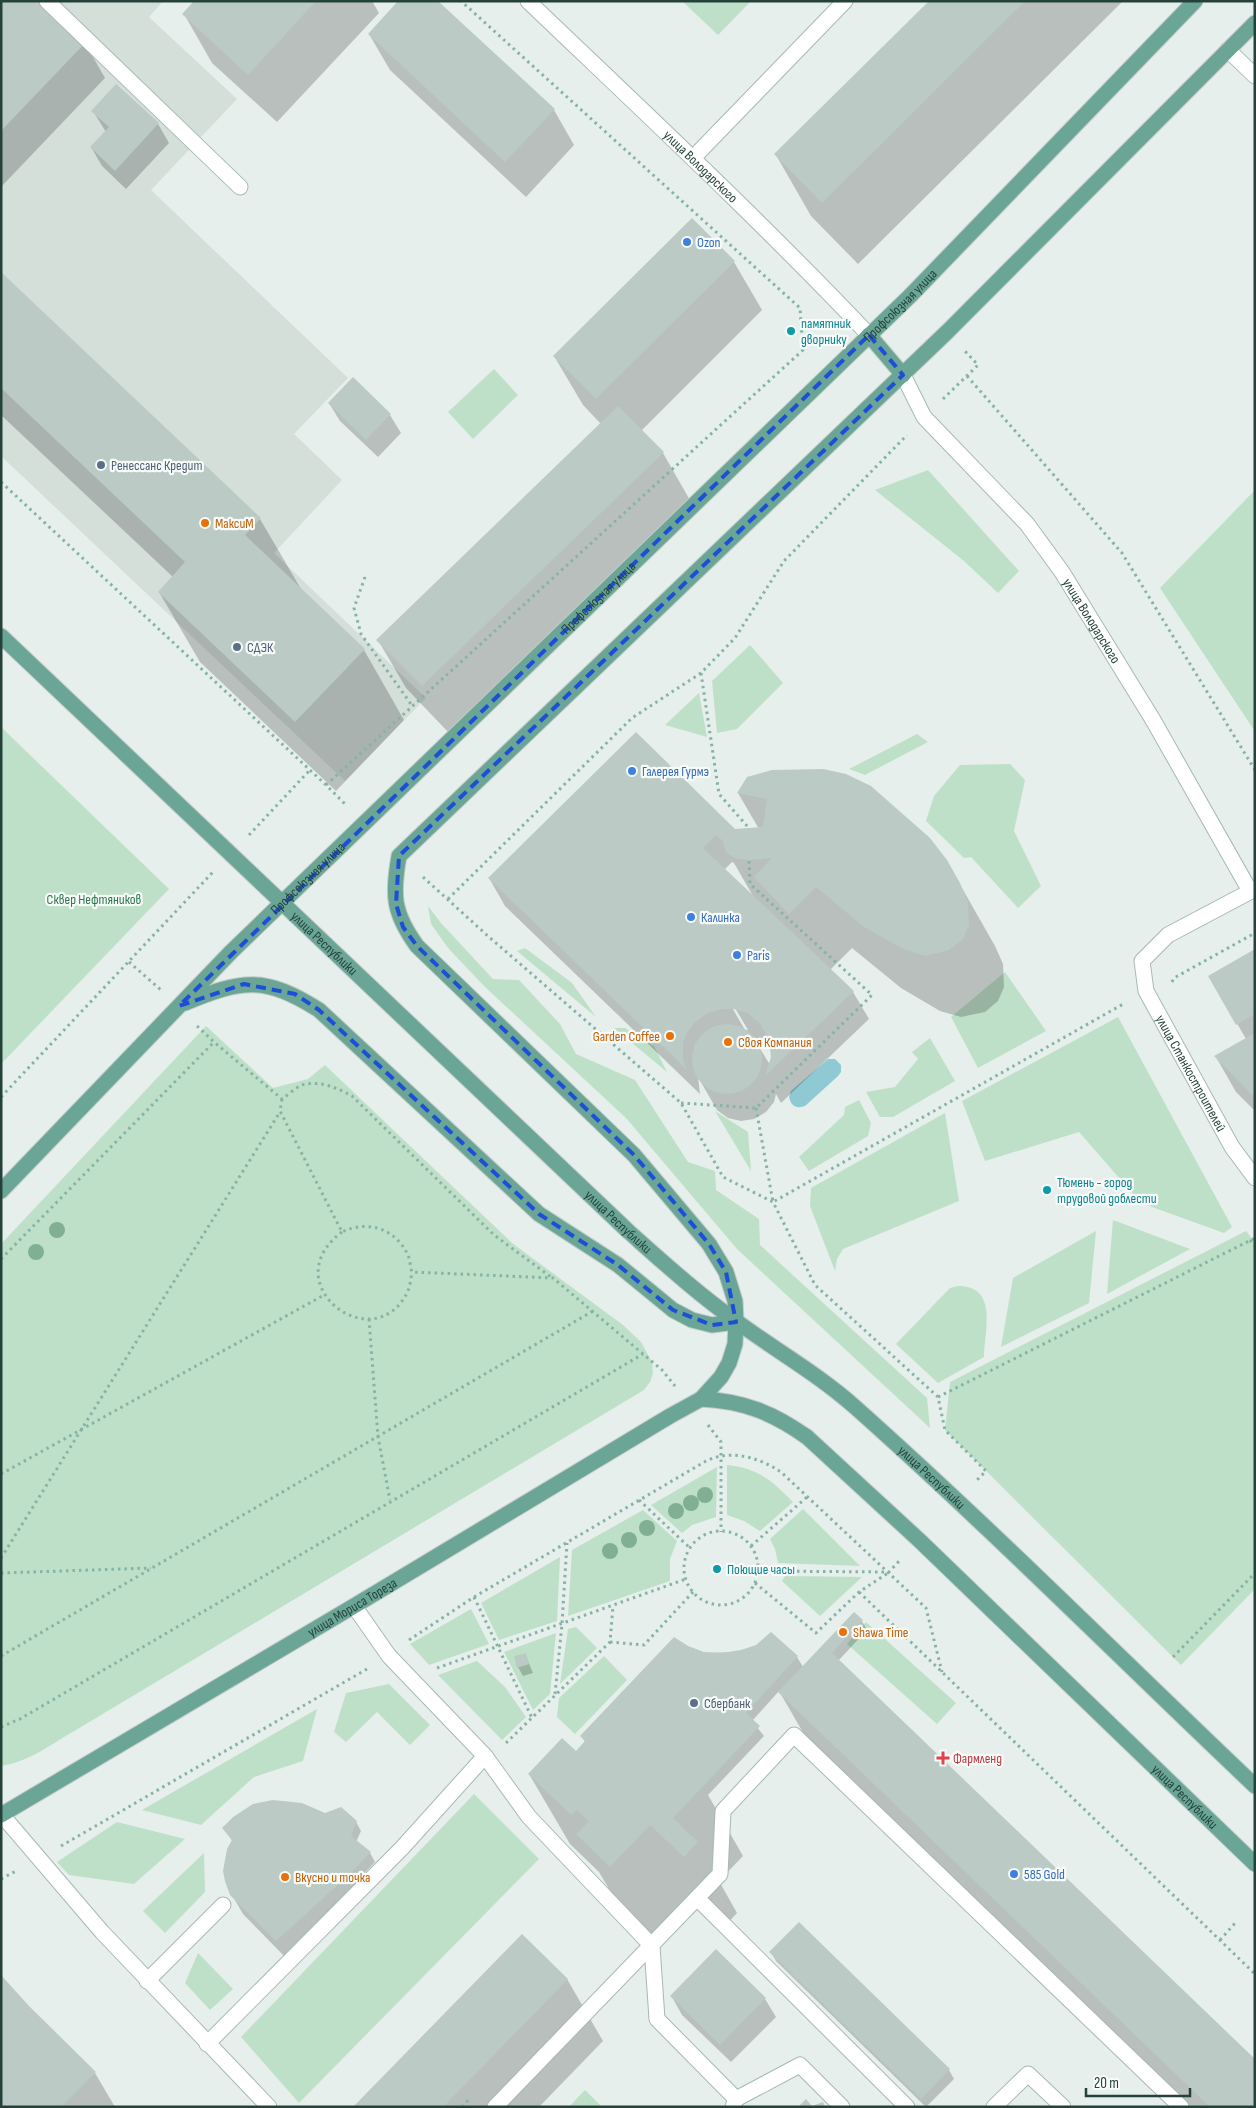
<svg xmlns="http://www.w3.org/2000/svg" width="1256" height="2108" viewBox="0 0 1256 2108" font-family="'Sofia Sans Condensed',sans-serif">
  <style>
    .built { fill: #d4dfda }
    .green { fill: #bfe0c8 }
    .water { fill: #8ec9d4 }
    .shadow { fill: #0003; fill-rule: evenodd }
    .building { fill: #bbcac4 }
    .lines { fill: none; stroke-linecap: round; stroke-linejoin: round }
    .minor-casing { stroke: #a8b8b2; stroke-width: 17 }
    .major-casing { stroke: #c2cac8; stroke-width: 17 }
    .path { stroke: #86b3a5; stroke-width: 3; stroke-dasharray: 2.5 4; stroke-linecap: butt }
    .minor { stroke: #fff; stroke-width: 15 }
    .major { stroke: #6aa596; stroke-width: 15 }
    .tree { fill: #80af93 }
    .marked { fill: none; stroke: #1d4ed8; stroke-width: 4; stroke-dasharray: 10 6; stroke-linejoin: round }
    .shop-dot { fill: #3f7fe0; stroke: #f7fbf9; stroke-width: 2 }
    .culture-dot { fill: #0f9aa8; stroke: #f7fbf9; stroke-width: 2 }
    .service-dot { fill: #5c6f8a; stroke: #f7fbf9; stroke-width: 2 }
    .food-dot { fill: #e8710a; stroke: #f7fbf9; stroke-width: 2 }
    .health-dot { fill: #e0444e; stroke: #f7fbf9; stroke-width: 2 }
    .labels { text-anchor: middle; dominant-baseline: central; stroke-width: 4.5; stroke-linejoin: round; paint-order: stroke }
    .street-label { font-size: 14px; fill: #24423a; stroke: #f7fbf9 }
    .shop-label { font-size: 14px; fill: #366cbe; stroke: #f7fbf9; text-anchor: start }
    .culture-label { font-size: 14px; fill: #0d838f; stroke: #f7fbf9; text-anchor: start }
    .service-label { font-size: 14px; fill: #4e5e75; stroke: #f7fbf9; text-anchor: start }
    .food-label { font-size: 14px; fill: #c56008; stroke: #f7fbf9; text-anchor: start }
    .park-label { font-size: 14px; fill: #2d7a4b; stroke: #f7fbf9 }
    .health-label { font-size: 14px; fill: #be3a42; stroke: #f7fbf9; text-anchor: start }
  </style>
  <rect width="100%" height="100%" fill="#e6efeb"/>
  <path class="built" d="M1 1H163L149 17 237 99 151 190 348 378 294 434 342 480 274 553 426 698 345 781 1 456Z"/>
  <g class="green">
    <path d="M682 1H751L718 35Z"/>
    <path d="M494 369 518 395 473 439 448 412Z"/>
    <path d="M928 470 1019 571 998 593 964 561 875 490Z"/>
    <path d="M1255 490V730H1254L1160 588Z"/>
    <path d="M750 645 783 683 737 729 717 733 712 681Z"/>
    <path d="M699 693 707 737 665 725Z"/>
    <path d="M1 727 169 889 1 1064Z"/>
    <path d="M917 734 928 742 865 775 849 769Z"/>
    <path d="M1010 764 1025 780 1014 831 1041 886 1018 908 971 857 964 858 926 821 934 796 960 765Z"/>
    <path d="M428 906 441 923 493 979 519 980 560 1024 576 1054 635 1080 688 1162 715 1171 716 1190 759 1219 760 1245 927 1398 930 1428 737 1249 626 1118 484 986 448 948 431 924Z"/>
    <path d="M525 948 572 983 596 1017 517 951Z"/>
    <path d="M1005 972 1046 1031 978 1068 951 1017Z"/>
    <path d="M1118 1017 1232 1227 1224 1233 1141 1203 1079 1132 985 1161 962 1101Z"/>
    <path d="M206 1026 273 1088 308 1079 325 1065 512 1243 623 1325 641 1342 652 1362 653 1373 650 1382 644 1390 76 1730C53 1743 29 1762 1 1766V1244Z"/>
    <path d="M614 1028H625L654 1046 667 1072Z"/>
    <path d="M930 1038 955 1081 893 1117H880L866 1092 895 1087 918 1059 912 1052Z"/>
    <path d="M859 1100 871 1123 868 1136 809 1171 799 1157 844 1115 845 1107Z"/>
    <path d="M715 1111 748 1132 751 1171Z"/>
    <path d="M945 1113 959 1201 843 1249 837 1259 835 1271 810 1206 811 1188Z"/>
    <path d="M1113 1220 1190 1249 1107 1294Z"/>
    <path d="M1096 1231 1089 1303 1001 1347 1013 1278Z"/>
    <path d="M1246 1231 1255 1243V1589L1181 1665 945 1430 950 1382Z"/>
    <path d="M958 1286C998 1286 985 1329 984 1357L938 1383 896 1344 950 1288Z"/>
    <path d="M727 1465C758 1468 771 1480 793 1502L760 1531 744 1521 727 1515Z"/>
    <path d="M717 1467 716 1517 692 1525 682 1533 651 1505Z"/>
    <path d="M803 1509 860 1566 778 1563 775 1549 770 1539Z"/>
    <path d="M643 1510 677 1541 670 1559V1581L568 1616 572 1550Z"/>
    <path d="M560 1557 557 1621 499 1640 481 1603Z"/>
    <path d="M785 1576 862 1577 820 1616 782 1581Z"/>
    <path d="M471 1609 489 1644 429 1665 410 1644Z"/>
    <path d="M866 1622 956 1703 937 1724 847 1644Z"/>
    <path d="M576 1627 597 1648 560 1684 568 1629Z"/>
    <path d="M556 1633 550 1694 533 1710 504 1652Z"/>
    <path d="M604 1656 627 1680 575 1734 557 1717 559 1698Z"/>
    <path d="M477 1661 505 1687 526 1717 502 1740 438 1675Z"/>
    <path d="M389 1684 430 1725 410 1745 377 1712 346 1742 334 1732 346 1693Z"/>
    <path d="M317 1709 303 1761 254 1777 201 1825 142 1810Z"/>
    <path d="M474 1794 539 1859 299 2103 241 2037Z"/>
    <path d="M117 1822 185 1839 134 1884 69 1875 57 1862Z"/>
    <path d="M204 1853 205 1892 165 1933 143 1911Z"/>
    <path d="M198 1953 233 1989 210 2010 185 1983Z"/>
    <path d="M585 2090 602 2107H569Z"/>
  </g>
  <path class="water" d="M828 1059H835L841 1065V1072L838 1076 805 1106C796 1109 791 1106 789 1097L791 1091Z"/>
  <g class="shadow">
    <path d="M1 1 85 43 105 78 1 187Z"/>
    <path d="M196 1H372L379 13 277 122 212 63 184 14Z"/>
    <path d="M930 1H1123L858 264 811 216 776 155Z"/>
    <path d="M369 34 554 110 574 145 526 197 390 70Z"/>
    <path d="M116 86 158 124 169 143 126 189 102 166 91 147 106 132 93 111Z"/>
    <path d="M734 262 762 310 641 431 663 453 691 502 450 734 406 688 378 640 601 424 583 405 554 356Z"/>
    <path d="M1 273 260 519 301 589 364 650 404 720 336 791 200 662 159 592 173 577 1 415Z"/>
    <path d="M329 403 390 415 401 433 378 457 340 421Z"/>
    <path d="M796 770H823L946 860 995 946 1003 964 1004 987 998 1001 985 1012 961 1017 940 1011 901 988 852 948 830 970 853 992 869 1019 781 1103 776 1094 774 1102 766 1112 754 1119 741 1121 728 1118 717 1110 698 1077 700 1094 505 906 489 878 734 830 759 829 738 793 772 771ZM732 862 734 863 753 896 724 870ZM732 1003 748 1030H745L730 1004ZM753 1037 766 1042 771 1046 772 1058 770 1065Z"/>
    <path d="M1255 951V1111L1236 1092 1216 1057 1246 1039 1210 976Z"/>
    <path d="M862 1621 867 1630 838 1661 1255 2107H1189L808 1741 779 1691 752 1721 764 1736 708 1795 743 1856 719 1881 737 1913 725 1926 690 1894 651 1936 618 1904 599 1872 570 1844 529 1774 576 1752 585 1742 582 1736 687 1647 703 1653 741 1652 756 1646 771 1633 797 1657 803 1667Z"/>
    <path d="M525 1654 533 1673 523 1676 518 1667Z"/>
    <path d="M325 1814 356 1822 361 1831 356 1842 370 1853 375 1862 356 1882 361 1892 287 1959 243 1914 232 1895 233 1842 224 1828Z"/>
    <path d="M771 1952 949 2070 954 2079 926 2107 776 1961Z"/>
    <path d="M567 1979 603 2041 539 2107H355Z"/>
    <path d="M672 1997 765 1999 776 2017 731 2062 682 2015Z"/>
    <path d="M28 2007 95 2073 115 2107H1Z"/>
  </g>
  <g class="building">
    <path d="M1 1H43L86 42 1 131Z"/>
    <path d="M194 1H316L248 75 182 14Z"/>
    <path d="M398 1H438L555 109 505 162 368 34Z"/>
    <path d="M929 1H1025L822 203 774 154Z"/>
    <path d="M116 84 159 123 115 171 90 147 109 127 91 111Z"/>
    <path d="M692 218 735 261 596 399 553 356Z"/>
    <path d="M1 272 261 518 245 535 365 649 295 722 158 592 185 562 1 388Z"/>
    <path d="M353 377 391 414 366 440 328 403Z"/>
    <path d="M618 406 664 452 422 686 376 640Z"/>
    <path d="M636 732 735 829 763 827 767 799 737 793 747 777 772 770 823 769 846 774 871 786 930 838 947 860 960 883 968 902 969 925 963 939 949 950 925 956 903 949 864 927 816 887 789 914 754 877 772 858 749 860 738 859 728 854 724 848 723 841 716 835 703 848 854 991 765 1076 771 1057 769 1040 761 1025 749 1014 734 1009H723L708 1013 695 1022 688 1031 683 1043V1059L686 1069 488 878Z"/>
    <path d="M1255 949V1014L1236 1025 1208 976Z"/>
    <circle cx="727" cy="1059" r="35"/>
    <path d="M1255 1033V1098L1214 1056Z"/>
    <path d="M854 1612 863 1620 832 1653 1255 2059V2107H1210L778 1692Z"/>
    <path d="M771 1632 798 1656 746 1713 760 1726 673 1818 698 1842 684 1857 650 1825 610 1867 576 1834 589 1821 577 1810 571 1815 528 1774 562 1738 576 1751 585 1741 580 1736 674 1637 688 1646 704 1652 722 1653 741 1650 756 1645Z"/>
    <path d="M526 1653 529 1664 517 1668 514 1656Z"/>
    <path d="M273 1800 302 1803 325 1813 341 1807 357 1821 351 1836 371 1852 352 1872 276 1941 230 1895 225 1881 223 1871 227 1849 232 1840 222 1828 233 1817 253 1804Z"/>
    <path d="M799 1922 950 2069 921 2099 769 1952Z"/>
    <path d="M522 1934 568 1979 449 2101 444 2107H353Z"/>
    <path d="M716 1949 766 1998 720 2045 670 1996Z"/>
    <path d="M1 1975 29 2006 96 2072 61 2107H1Z"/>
    <path d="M806 2099 812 2106 823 2102 825 2107H798Z"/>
  </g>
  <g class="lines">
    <g class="minor-casing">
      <g id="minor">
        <path d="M47 1 240 187"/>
        <path id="s1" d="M528 1C643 111 760 220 869 335"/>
        <path d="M1228 50 1255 76"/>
        <path d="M693 158 845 1"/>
        <path id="s2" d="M903 375 924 417 1027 524 1062 572 1153 720 1250 891"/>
        <path id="s3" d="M1255 889 1168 935 1142 961 1146 991 1232 1147 1255 1178"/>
        <path d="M354 1606 389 1656 485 1756 529 1817 652 1946 657 2019 736 2099 733 2107"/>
        <path d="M2 1815 102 1932 269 2107"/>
        <path d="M697 1898 907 2107"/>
        <path d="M147 1981 223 1905"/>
        <path d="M207 2044 402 1848 485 1756"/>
        <path d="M736 2099 800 2065 842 2107"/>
        <path d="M495 2107 720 1874 723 1811 794 1735 1181 2107"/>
        <path d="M994 2107 1028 2074 1063 2107"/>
      </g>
    </g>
    <g class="major-casing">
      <g id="major">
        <path d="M869 335 903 375"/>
        <path id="s4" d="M1 636 629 1232C664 1263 698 1294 736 1321 775 1350 818 1374 855 1407 992 1529 1122 1660 1255 1786"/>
        <path d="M185 1003C243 979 265 976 319 1010L539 1214 618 1265 673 1310 692 1320 712 1325 736 1322"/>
        <path id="s5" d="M1 1191 231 952 910 296 1195 1"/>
        <path id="s6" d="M701 1399C744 1401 773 1413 807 1437L919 1540 1255 1864"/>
        <path id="s7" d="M1 1815 354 1606 670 1416 701 1399 721 1377 729 1363 735 1344 736 1322 735 1301 726 1272 709 1244 634 1155 417 946C393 913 392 895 399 856L947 332 1255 23"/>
      </g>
    </g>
    <g class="path">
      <path d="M967 376 1122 553 1255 770"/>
      <path d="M943 399 978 365 964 350"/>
      <path d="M1 482 326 785 347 806"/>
      <path d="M365 577 354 608 361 634 413 707"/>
      <path d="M701 673 719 794 748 827"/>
      <path d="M326 785 803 350 800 308 461 1"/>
      <path d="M249 835 309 771"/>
      <path d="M423 877 489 937 681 1103 723 1177 773 1202 815 1285 938 1397 945 1430 986 1471 975 1482"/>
      <path d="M448 899 632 718 701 673 735 638 784 561 907 435"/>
      <path d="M129 962 161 990"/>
      <path d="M1172 982 1174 978 1255 933"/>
      <path d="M197 1026 214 1042 282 1099C288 1095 295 1088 302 1085 320 1080 337 1088 352 1096L494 1235 551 1277"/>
      <path d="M1 1097 213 872"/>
      <path d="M282 1099 280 1111 342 1232C367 1220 394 1228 407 1253 410 1258 410 1266 412 1272L553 1278 662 1370 675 1386"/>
      <path d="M681 1103 756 1108 872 995 750 884 749 860"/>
      <path d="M756 1108 773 1202 1125 1003"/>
      <path d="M342 1232C272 1284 375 1361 408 1291 410 1286 411 1278 412 1272"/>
      <path d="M1250 1240 1255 1246"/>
      <path d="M1 1259 214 1042"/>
      <path d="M369 1319 378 1437 390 1500"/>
      <path d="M938 1397 1255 1238"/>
      <path d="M708 1425 721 1442V1532"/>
      <path d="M1 1474 324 1295"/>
      <path d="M639 1500 690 1548"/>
      <circle cx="721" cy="1568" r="37"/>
      <path d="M751 1546 807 1497"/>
      <path d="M1 1558 280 1112"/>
      <path d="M758 1571 889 1572 901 1559"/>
      <path d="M1 1573 151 1568"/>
      <path d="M755 1583 816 1633 859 1592 888 1573"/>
      <path d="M859 1592 1255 1974"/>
      <path d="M474 1597 532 1718"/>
      <path d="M409 1640 474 1597 706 1461C731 1449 758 1457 781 1472L926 1608 942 1672"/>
      <path d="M610 1642 644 1645 693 1592"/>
      <path d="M1 1656 593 1311"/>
      <path d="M1173 1657 1255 1573"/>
      <path d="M437 1668 686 1579"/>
      <path d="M555 1694 562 1624 567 1543"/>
      <path d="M1 1727 20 1719 643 1354"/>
      <path d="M506 1743 610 1642 613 1606"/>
      <path d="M61 1846 367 1669"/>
      <path d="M1 1879 16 1871"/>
      <path d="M1220 1940 1237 1921"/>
      <path d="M462 2107 470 2098"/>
    </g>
    <use href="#minor" class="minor"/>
    <use href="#major" class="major"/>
  </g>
  <g class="tree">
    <circle cx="57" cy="1230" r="8"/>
    <circle cx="36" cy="1252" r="8"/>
    <circle cx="705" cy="1495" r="8"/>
    <circle cx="691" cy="1503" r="8"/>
    <circle cx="676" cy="1511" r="8"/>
    <circle cx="647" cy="1528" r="8"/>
    <circle cx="629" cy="1540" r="8"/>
    <circle cx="610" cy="1551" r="8"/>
  </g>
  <path class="marked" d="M869 335 903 375 399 856 396 904 403 927 417 946 634 1155 709 1244 726 1272 736 1322 712 1325 673 1310 618 1265 539 1214 319 1010 295 994 244 984 179 1006Z"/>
  <g class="shop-dot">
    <circle cx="687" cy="242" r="5"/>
    <circle cx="632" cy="771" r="5"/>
    <circle cx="691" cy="917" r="5"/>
    <circle cx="737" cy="955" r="5"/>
    <circle cx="1014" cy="1874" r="5"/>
  </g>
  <g class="culture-dot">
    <circle cx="791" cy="331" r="5"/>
    <circle cx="1047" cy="1190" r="5"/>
    <circle cx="717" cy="1569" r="5"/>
  </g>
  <g class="service-dot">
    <circle cx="101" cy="465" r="5"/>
    <circle cx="237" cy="647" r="5"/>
    <circle cx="694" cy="1703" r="5"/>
  </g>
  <g class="food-dot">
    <circle cx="205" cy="523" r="5"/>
    <circle cx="670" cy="1036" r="5"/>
    <circle cx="728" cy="1042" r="5"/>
    <circle cx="843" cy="1632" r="5"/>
    <circle cx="285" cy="1877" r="5"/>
  </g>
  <path class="health-dot" d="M940.5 1750.5h5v5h5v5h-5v5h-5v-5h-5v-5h5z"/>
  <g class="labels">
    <g class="street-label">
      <text stroke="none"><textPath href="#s1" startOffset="239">улица Володарского</textPath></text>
      <text stroke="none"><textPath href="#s5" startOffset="1262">Профсоюзная улица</textPath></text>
      <text stroke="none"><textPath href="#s5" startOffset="842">Профсоюзная улица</textPath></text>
      <text stroke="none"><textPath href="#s2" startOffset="312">улица Володарского</textPath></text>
      <text stroke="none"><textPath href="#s5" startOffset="438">Профсоюзная улица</textPath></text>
      <text stroke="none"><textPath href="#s4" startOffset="446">улица Республики</textPath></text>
      <text stroke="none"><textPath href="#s3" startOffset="259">улица Станкостроителей</textPath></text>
      <text stroke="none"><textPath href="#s4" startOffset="851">улица Республики</textPath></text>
      <text stroke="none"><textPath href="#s4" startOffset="1256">улица Республики</textPath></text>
      <text stroke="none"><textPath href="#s7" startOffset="408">улица Мориса Тореза</textPath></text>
      <text stroke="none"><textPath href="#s6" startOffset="636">улица Республики</textPath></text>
    </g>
    <g class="shop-label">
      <text x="697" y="242">Ozon</text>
      <text x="642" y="771">Галерея Гурмэ</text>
      <text x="701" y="917">Калинка</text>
      <text x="747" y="955">Paris</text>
      <text x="1024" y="1874">585 Gold</text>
    </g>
    <g class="culture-label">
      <text x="801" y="323">памятник<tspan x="801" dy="16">дворнику</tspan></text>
      <text x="1057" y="1182">Тюмень - город<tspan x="1057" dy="16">трудовой доблести</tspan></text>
      <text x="727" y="1569">Поющие часы</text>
    </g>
    <g class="service-label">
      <text x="111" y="465">Ренессанс Кредит</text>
      <text x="247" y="647">СДЭК</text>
      <text x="704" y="1703">Сбербанк</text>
    </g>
    <g class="food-label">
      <text x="215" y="523">МаксиМ</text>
      <text x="660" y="1036" text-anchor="end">Garden Coffee</text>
      <text x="738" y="1042">Своя Компания</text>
      <text x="853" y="1632">Shawa Time</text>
      <text x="295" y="1877">Вкусно и точка</text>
    </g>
    <g class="park-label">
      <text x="94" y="899">Сквер Нефтяников</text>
    </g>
    <g class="health-label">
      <text x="953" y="1758">Фармленд</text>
    </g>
  </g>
  <rect width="1256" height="2108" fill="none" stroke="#24423a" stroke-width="5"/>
  <path d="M1086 2088v8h104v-8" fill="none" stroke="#24423a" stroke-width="2.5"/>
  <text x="1094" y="2088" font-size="15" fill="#24423a" stroke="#f7fbf9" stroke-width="4" paint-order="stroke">20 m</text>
</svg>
